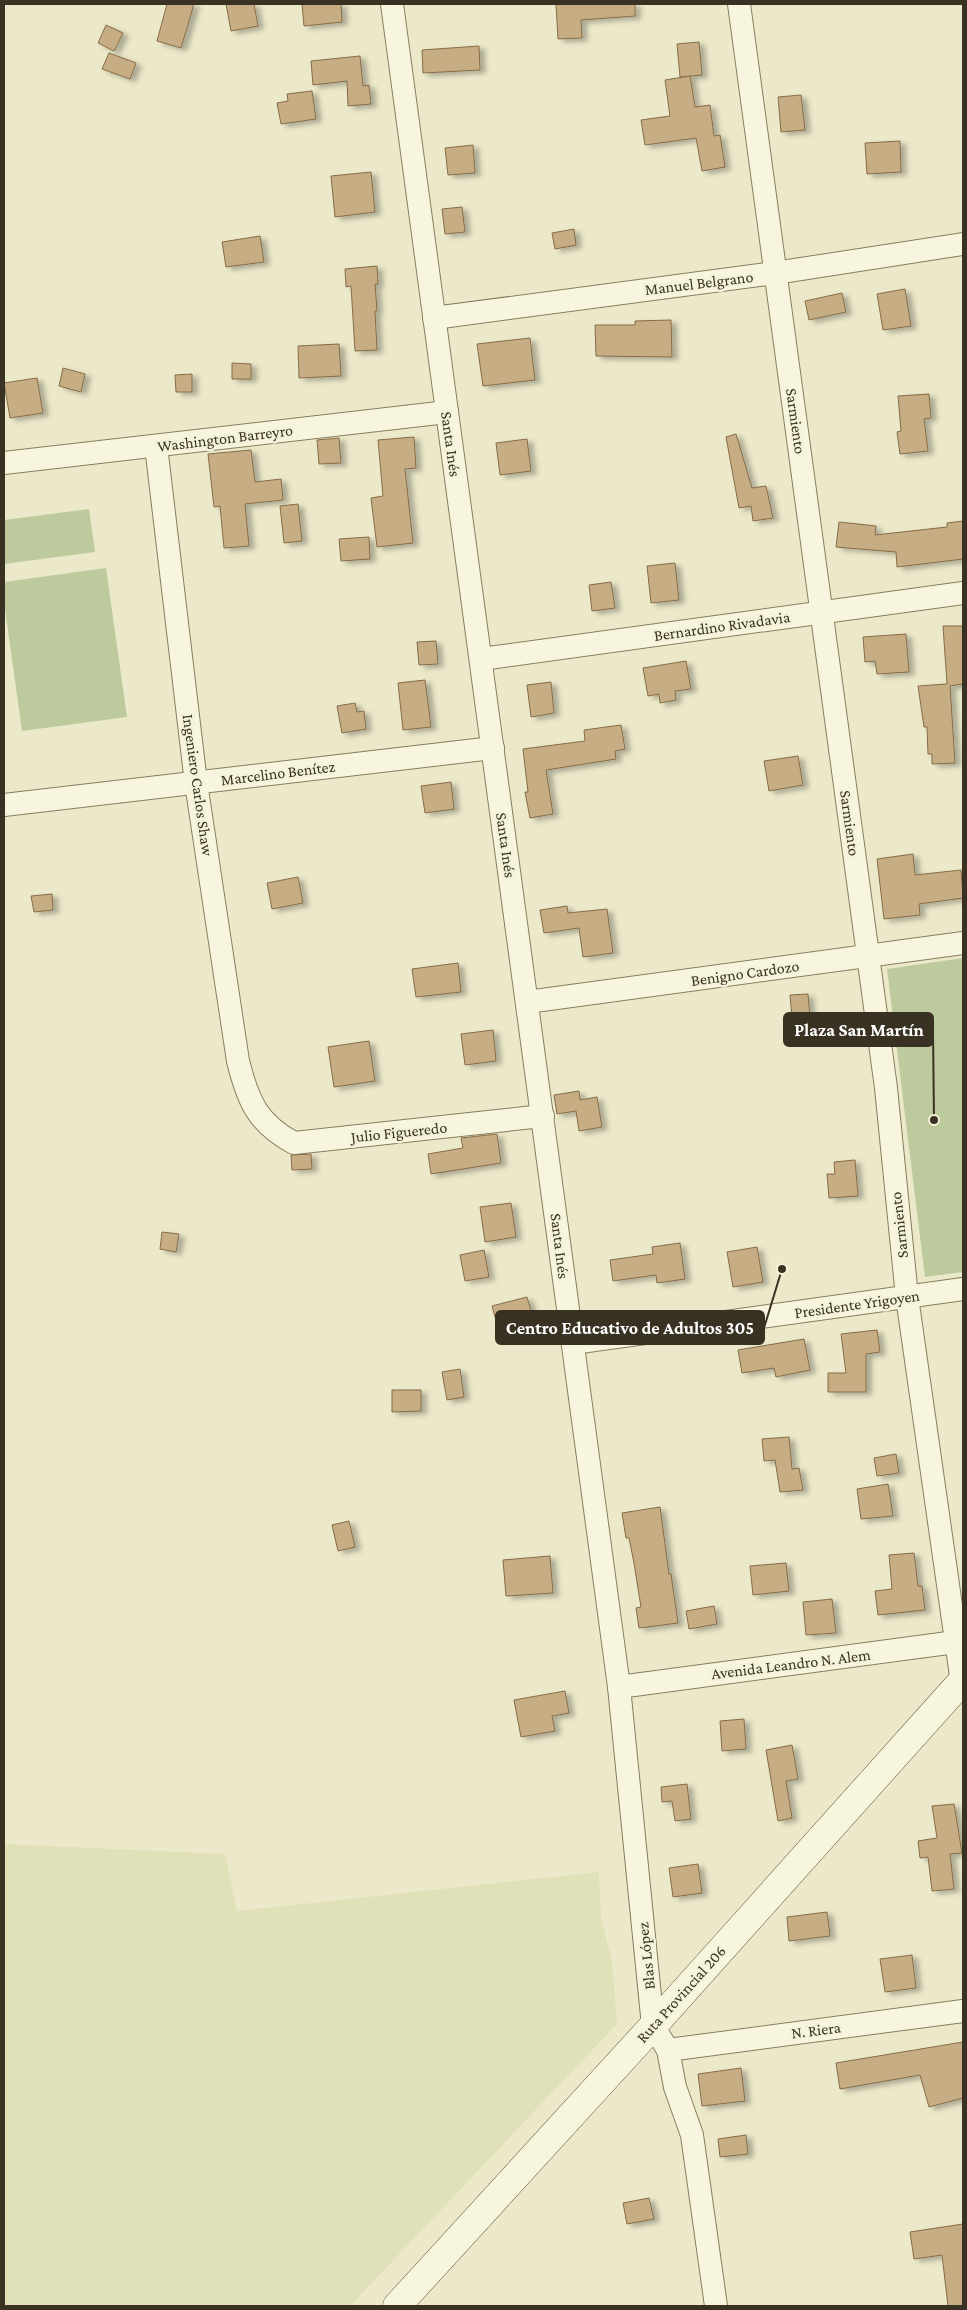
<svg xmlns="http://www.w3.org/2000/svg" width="967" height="2310" viewBox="0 0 967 2310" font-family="'Crimson Pro',serif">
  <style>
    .farmland { fill: #e0e1b8 }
    .green { fill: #bcca9e }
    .building { fill: #c7ad83; stroke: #856c47; filter: url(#shadow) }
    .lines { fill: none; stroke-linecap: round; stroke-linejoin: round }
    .street-casing { stroke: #887d5f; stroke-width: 24 }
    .secondary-casing { stroke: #6a5e42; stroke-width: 29 }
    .street { stroke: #f7f5dd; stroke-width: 22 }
    .secondary { stroke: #f7f5dd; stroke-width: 28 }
    .labels { text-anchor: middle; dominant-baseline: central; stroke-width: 5; stroke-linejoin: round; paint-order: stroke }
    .street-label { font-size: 16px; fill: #393222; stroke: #f4f2d9 }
    .leader { fill: none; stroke: #393222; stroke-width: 2 }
    .callout-dot { fill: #393222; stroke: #f4f2d9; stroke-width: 2 }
    .callout { fill: #393222; stroke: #393222; stroke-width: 2 }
    .callout-label { font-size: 18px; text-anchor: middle; font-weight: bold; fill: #fff }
  </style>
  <defs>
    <filter id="shadow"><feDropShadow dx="5.5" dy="3" stdDeviation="2.5" flood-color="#0004"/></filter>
  </defs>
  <rect width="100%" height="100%" fill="#ece9ca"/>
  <path class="farmland" d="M4 1844 225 1854 237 1911 599 1872 601 1918 612 1961 617 2024 350 2306H4Z"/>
  <g class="green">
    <path d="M89 509 95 552 4 564V520Z"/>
    <path d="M106 568 127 717 22 731 4 602V582Z"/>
    <path d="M963 958V1272L925 1277 887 969Z"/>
  </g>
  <g class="building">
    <path d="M167 4H194L181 48 157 41Z"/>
    <path d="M226 4H254L258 26 231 31Z"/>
    <path d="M302 4H341L342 22 304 26Z"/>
    <path d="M556 4H635V16L581 20 582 38 558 39Z"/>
    <path d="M106 25 123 33 114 51 98 43Z"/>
    <path d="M699 42 702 75 680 77 677 44Z"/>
    <path d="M479 46 480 70 423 73 422 50Z"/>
    <path d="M109 53 136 63 130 79 102 69Z"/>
    <path d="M360 56 363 86 369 85 371 104 348 106 347 81 313 85 311 61Z"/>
    <path d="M690 76 695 107 710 105 714 136 720 135 725 167 702 171 696 138 645 145 641 120 670 116 665 80Z"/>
    <path d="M312 91 316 119 281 124 277 103 288 101 287 94Z"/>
    <path d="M801 95 805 130 781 132 778 97Z"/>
    <path d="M900 141 901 172 867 174 865 143Z"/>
    <path d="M473 145 475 173 448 175 445 148Z"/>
    <path d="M371 172 375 212 335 217 331 176Z"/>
    <path d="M462 207 465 232 445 234 442 209Z"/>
    <path d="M574 229 576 245 555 249 552 233Z"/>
    <path d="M260 236 264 262 226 267 222 242Z"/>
    <path d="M377 266 378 284H375L377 311H375L377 350 355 351 351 286 346 287 345 269Z"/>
    <path d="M905 289 911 326 883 330 877 294Z"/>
    <path d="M842 293 846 312 809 320 805 301Z"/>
    <path d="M671 320 672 357 596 356 595 325H635V321Z"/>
    <path d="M530 338 535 380 483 386 477 344Z"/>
    <path d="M339 344 341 376 299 378 298 346Z"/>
    <path d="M232 363 251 364V379H232Z"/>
    <path d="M63 368 85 374 81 392 59 386Z"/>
    <path d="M192 374V392H176L175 375Z"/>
    <path d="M37 378 43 413 10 418 4 383Z"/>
    <path d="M929 394 931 418 924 419 928 451 900 454 897 432 901 431 898 396Z"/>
    <path d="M736 434 752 488 766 486 773 518 753 521 751 506 739 508 726 437Z"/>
    <path d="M414 437 416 468 405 469 413 543 377 547 371 498 383 496 378 440Z"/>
    <path d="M339 438 341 463 319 464 317 440Z"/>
    <path d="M527 439 531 471 500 475 496 443Z"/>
    <path d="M251 450 255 482 281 479 283 500 245 504 249 546 224 548 220 506 214 507 208 454Z"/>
    <path d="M298 504 302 541 284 543 280 506Z"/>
    <path d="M963 521V559L897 567 896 552 836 547 839 522 876 526 875 535 947 527V523Z"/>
    <path d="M369 537 370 559 341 561 339 539Z"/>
    <path d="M675 563 679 600 651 603 647 566Z"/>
    <path d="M611 582 615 608 592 611 589 585Z"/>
    <path d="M943 626H963V684L950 686 955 763 932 764V754H928L927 727H924L918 686 947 684Z"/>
    <path d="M906 634 909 672 877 674 875 661 865 662 863 637Z"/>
    <path d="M436 641 438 664 419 665 417 642Z"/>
    <path d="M686 661 691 689 675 691 676 700 660 703 659 694 648 696 643 668Z"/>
    <path d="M425 680 431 727 403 730 398 683Z"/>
    <path d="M551 682 554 713 531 717 527 685Z"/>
    <path d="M355 703 357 712 364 711 366 729 342 733 337 706Z"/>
    <path d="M621 725 625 749 615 751 616 759 546 770 553 814 530 818 525 792H528L523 749 585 741 584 730Z"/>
    <path d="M798 756 803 785 769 791 764 761Z"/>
    <path d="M451 782 454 809 425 813 421 786Z"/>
    <path d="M913 854 915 875 961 870 963 898 919 904 920 915 884 919 877 859Z"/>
    <path d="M298 877 303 903 272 909 267 883Z"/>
    <path d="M52 894 53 910 34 912 31 896Z"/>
    <path d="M567 906 568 913 607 909 613 953 583 957 579 928 544 933 540 910Z"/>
    <path d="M458 963 461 992 416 997 412 969Z"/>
    <path d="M808 994 810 1017 792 1018 790 995Z"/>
    <path d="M493 1030 496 1061 465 1065 461 1034Z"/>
    <path d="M369 1041 375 1081 334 1087 328 1047Z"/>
    <path d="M579 1091 580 1100 597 1097 602 1127 579 1131 576 1111 557 1114 554 1095Z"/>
    <path d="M497 1134 501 1163 431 1174 428 1154 463 1148 461 1138Z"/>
    <path d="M311 1154 312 1169 292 1170 291 1155Z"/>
    <path d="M855 1160 858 1196 829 1198 827 1174H835L834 1162Z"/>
    <path d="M511 1203 516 1237 485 1242 480 1207Z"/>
    <path d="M162 1232 179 1234 176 1252 160 1249Z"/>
    <path d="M680 1243 685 1279 657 1283 656 1275 613 1281 610 1260 653 1254 652 1247Z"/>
    <path d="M757 1247 763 1282 733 1287 727 1252Z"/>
    <path d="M484 1250 489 1277 465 1281 460 1255Z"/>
    <path d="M527 1297 532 1314 497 1324 492 1306Z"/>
    <path d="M877 1330 880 1352 866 1354V1392H828V1373H846L841 1334Z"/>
    <path d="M804 1339 810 1370 776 1377 774 1368 742 1373 738 1350Z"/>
    <path d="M460 1369 464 1397 447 1400 442 1372Z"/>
    <path d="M392 1390H421V1411L392 1412Z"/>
    <path d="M789 1437 792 1469 799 1468 803 1490 780 1492 775 1460 764 1461 762 1439Z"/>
    <path d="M896 1454 899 1473 877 1476 874 1458Z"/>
    <path d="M888 1484 893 1516 861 1519 857 1489Z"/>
    <path d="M660 1507 669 1574H671L678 1623 639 1628 636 1608 641 1607 634 1563 629 1538H626L622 1513Z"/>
    <path d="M349 1521 355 1547 338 1551 332 1525Z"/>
    <path d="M914 1553 918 1586H922L925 1610 878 1615 875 1591 892 1589 889 1555Z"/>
    <path d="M550 1556 553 1593 506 1596 503 1560Z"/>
    <path d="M786 1563 789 1591 753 1595 750 1566Z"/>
    <path d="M832 1599 836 1633 806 1635 803 1602Z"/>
    <path d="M714 1606 717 1624 689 1629 686 1611Z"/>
    <path d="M565 1691 569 1713 552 1716 555 1731 521 1737 514 1700Z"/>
    <path d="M744 1719 746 1749 722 1751 720 1721Z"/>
    <path d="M792 1745 798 1779 786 1781 792 1818 778 1821 766 1750Z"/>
    <path d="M687 1784 691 1819 675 1821 672 1801 662 1802 661 1787Z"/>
    <path d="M954 1804 962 1853 950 1854 954 1889 932 1891 928 1857 920 1858 918 1841 937 1838 932 1806Z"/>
    <path d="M698 1864 702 1893 673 1897 669 1868Z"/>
    <path d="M827 1912 830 1936 789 1941 787 1917Z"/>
    <path d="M912 1955 916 1988 885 1992 880 1959Z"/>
    <path d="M963 2042V2098L929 2107 920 2075 840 2089 836 2063Z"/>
    <path d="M741 2068 745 2101 702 2106 698 2074Z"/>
    <path d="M746 2135 748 2154 720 2157 718 2139Z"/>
    <path d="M649 2198 654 2219 627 2224 623 2203Z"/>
    <path d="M963 2224V2306H948L942 2255 914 2259 910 2232Z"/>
  </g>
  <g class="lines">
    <g class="street-casing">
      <g id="street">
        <path d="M392 4 619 1687 653 2026 668 2050 675 2087 692 2135 716 2306"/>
        <path d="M739 4 886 1088 907 1297 963 1690"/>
        <path d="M434 318 775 273 963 244"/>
        <path d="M156 446 196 783 238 1061C248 1101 257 1123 294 1143L543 1116"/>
        <path d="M4 463 447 412"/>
        <path d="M481 659 963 593"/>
        <path d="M4 805 493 748"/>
        <path d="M527 1002 963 943"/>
        <path d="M573 1343 963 1289"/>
        <path d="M619 1687 963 1641"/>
        <path d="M668 2050 963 2011"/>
      </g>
    </g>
    <g class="secondary-casing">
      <path id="secondary" d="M397 2306 653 2026 963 1680"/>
    </g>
    <use href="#street" class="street"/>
    <use href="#secondary" class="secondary"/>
  </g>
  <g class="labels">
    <g class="street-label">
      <text transform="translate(699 283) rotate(-7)">Manuel Belgrano</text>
      <text transform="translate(796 421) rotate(82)">Sarmiento</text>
      <text transform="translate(225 438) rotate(-7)">Washington Barreyro</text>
      <text transform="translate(451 444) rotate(82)">Santa Inés</text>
      <text transform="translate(722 626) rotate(-8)">Bernardino Rivadavia</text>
      <text transform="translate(278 773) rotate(-7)">Marcelino Benítez</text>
      <text transform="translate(198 785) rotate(82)">Ingeniero Carlos Shaw</text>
      <text transform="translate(850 823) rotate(82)">Sarmiento</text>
      <text transform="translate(506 845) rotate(82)">Santa Inés</text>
      <text transform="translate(745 973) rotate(-8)">Benigno Cardozo</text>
      <text transform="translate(399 1132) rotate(-6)">Julio Figueredo</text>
      <text transform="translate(899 1225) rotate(-96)">Sarmiento</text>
      <text transform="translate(560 1246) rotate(83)">Santa Inés</text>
      <text transform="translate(857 1304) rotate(-8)">Presidente Yrigoyen</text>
      <text transform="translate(791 1664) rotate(-7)">Avenida Leandro N. Alem</text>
      <text transform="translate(646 1956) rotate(-96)">Blas López</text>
      <text transform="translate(681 1994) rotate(-48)">Ruta Provincial 206</text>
      <text transform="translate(816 2030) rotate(-7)">N. Riera</text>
    </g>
  </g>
  <path class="leader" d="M934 1120L933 1030M782 1269L764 1328"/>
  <g class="callout-dot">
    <circle cx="934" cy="1120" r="5"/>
    <circle cx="782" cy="1269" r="5"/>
  </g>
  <g class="callout">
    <rect x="784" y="1013" width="149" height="33" rx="5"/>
    <rect x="496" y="1311" width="268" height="33" rx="5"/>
  </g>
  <g class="callout-label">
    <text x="859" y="1036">Plaza San Martín</text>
    <text x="630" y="1334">Centro Educativo de Adultos 305</text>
  </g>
  <rect width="967" height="2310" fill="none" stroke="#393222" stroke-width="10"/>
</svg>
